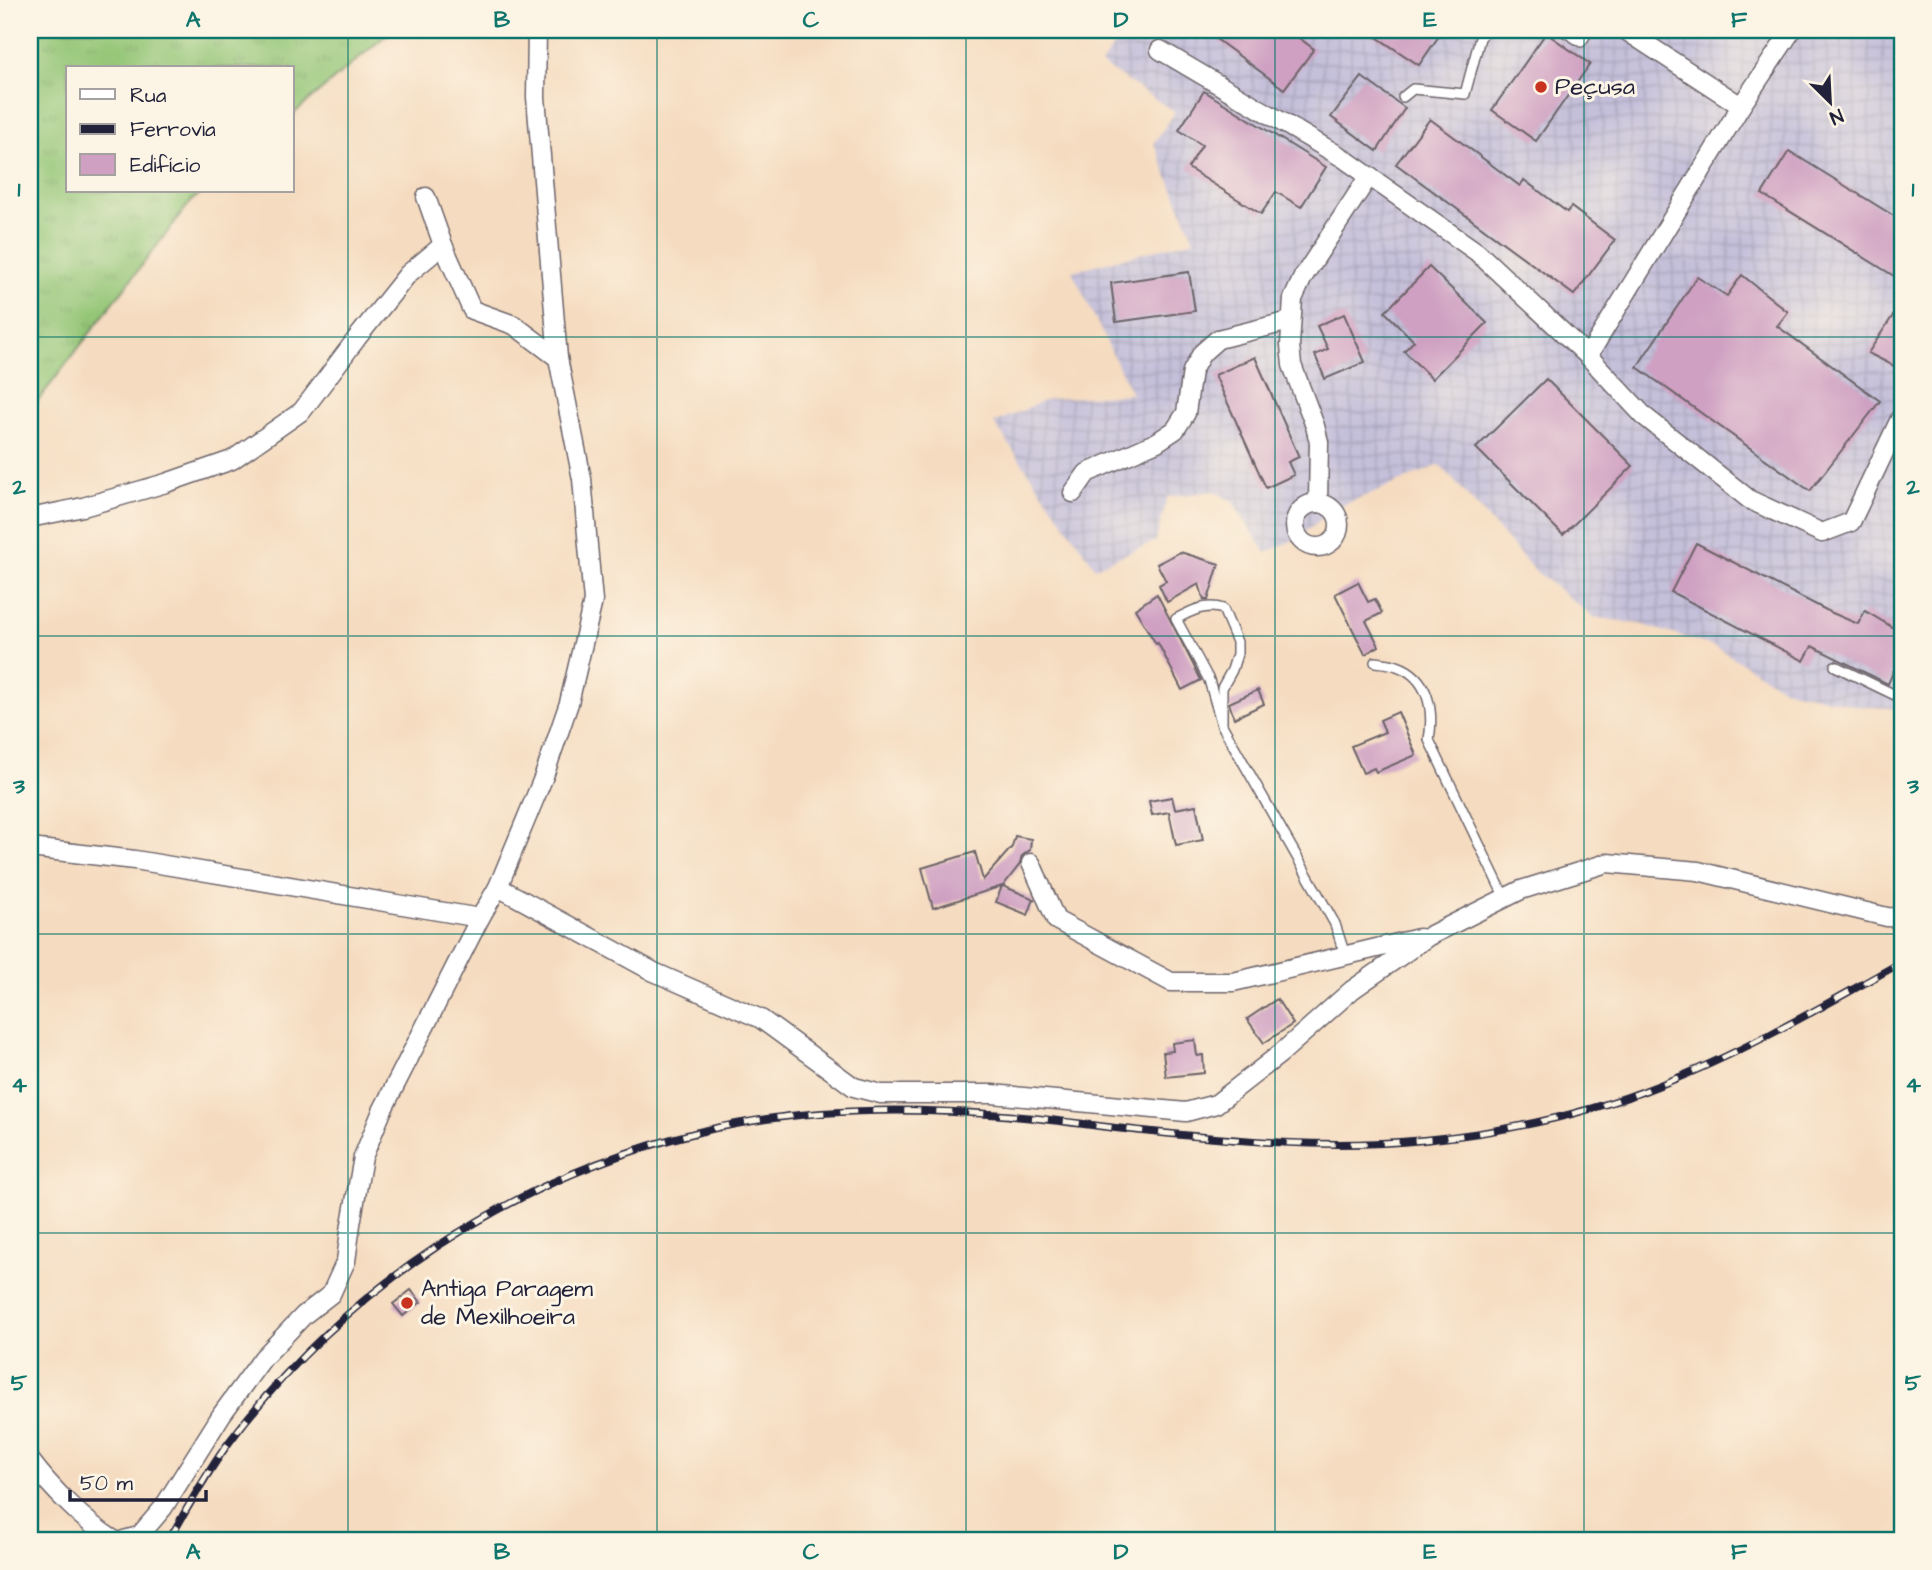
<svg xmlns="http://www.w3.org/2000/svg" width="1932" height="1570" viewBox="0 0 1932 1570" font-family="'Architects Daughter',sans-serif">
  <style>
    .industrial { fill: url(#industrial-grid) }
    .grass { fill: url(#grass-tufts); stroke: #5b7459; stroke-width: 2 }
    .building { fill: #cfa0c2 }
    .lines { fill: none; stroke-linecap: round; stroke-linejoin: round }
    .service-casing { stroke: #6c6369; stroke-width: 12 }
    .minor-casing { stroke: #6c6369; stroke-width: 21 }
    .service { stroke: #fff; stroke-width: 9 }
    .minor { stroke: #fff; stroke-width: 18 }
    .rail-casing { stroke: #22223b; stroke-width: 8 }
    .rail { stroke: #fcf5e5; stroke-width: 5; stroke-dasharray: 16; stroke-linecap: butt }
    .grid { fill: none; stroke: #0f766e; stroke-width: 2; stroke-opacity: 0.55 }
    .poi-dot { fill: #c8321e; stroke: #fcf5e5; stroke-width: 2.5 }
    .labels { text-anchor: middle; dominant-baseline: central; stroke-width: 6; stroke-linejoin: round; paint-order: stroke }
    .poi-label { font-size: 24px; fill: #22223b; stroke: #fcf5e5; text-anchor: start }
    .neatline { fill: none; stroke: #0f766e; stroke-width: 2.5 }
    .grid-label { font-size: 23px; text-anchor: middle; font-weight: bold; fill: #0f766e }
  </style>
  <defs>
    <pattern id="industrial-grid" width="8" height="8" patternUnits="userSpaceOnUse" patternTransform="scale(1.75)"><rect width="8" height="8" fill="#c5c0da"/><path d="M0 4h8M4 0v8" fill="none" stroke="#a9a5bc"/></pattern>
    <pattern id="grass-tufts" width="24" height="20" patternUnits="userSpaceOnUse" patternTransform="scale(1.75)"><rect width="24" height="20" fill="#94c677"/><path d="M3 7l-1-3M5 7V3M7 7l1-3M15 17l-1-3M17 17v-4M19 17l1-3" fill="none" stroke="#7faa68"/></pattern>
  </defs>
  <rect width="100%" height="100%" fill="#fcf5e5"/>
  <filter id="ink" filterUnits="userSpaceOnUse"><feTurbulence type="fractalNoise" baseFrequency=".0143" numOctaves="2"/><feDisplacementMap in="SourceGraphic" scale="14" xChannelSelector="R" yChannelSelector="G"/><feConvolveMatrix kernelMatrix="1 2 1 2 8 2 1 2 1" color-interpolation-filters="sRGB"/></filter>
  <filter id="wash" filterUnits="userSpaceOnUse"><feTurbulence type="fractalNoise" baseFrequency=".00686" numOctaves="4" result="noise"/><feDisplacementMap in="SourceGraphic" scale="28" xChannelSelector="R" yChannelSelector="G"/><feGaussianBlur stdDeviation="1.57" result="paint"/><feColorMatrix in="noise" values="0 0 0 0 0 0 0 0 0 0 0 0 0 0 0 0 0 1.4 0 .05"/><feComposite in="paint" operator="in"/></filter>
  <g filter="url(#wash)">
    <rect width="100%" height="100%" fill="#f5dbbf"/>
    <path class="industrial" d="M1125 30H1902V709L1857 706 1783 688 1716 647 1640 624 1593 617 1533 569 1440 465 1333 509 1298 538 1266 553 1232 501 1214 491 1167 497 1156 541 1095 567 994 423 1048 399 1132 394 1072 271 1194 240 1154 143 1175 112 1101 64Z"/>
    <path class="grass" d="M30 30H392L292 115V68H68V191H204L192 200 30 411Z"/>
    <g id="blocks">
      <g class="building">
        <path d="M1204 30H1288L1314 49 1284 89Z"/>
        <path d="M1366 30H1443L1419 65Z"/>
        <path d="M1546 33 1590 64 1536 141 1492 110Z"/>
        <path d="M1362 77 1405 108 1377 151 1331 117Z"/>
        <path d="M1204 91 1326 167 1301 207 1276 192 1261 214 1188 168 1202 145 1179 130Z"/>
        <path d="M1430 119 1520 186 1524 180 1567 212 1571 207 1615 240 1574 295 1396 164Z"/>
        <path d="M1789 151 1902 221V281L1762 194Z"/>
        <path d="M1429 267 1487 323 1432 379 1404 351 1414 341 1385 312Z"/>
        <path d="M1189 272 1195 311 1116 322 1111 283Z"/>
        <path d="M1742 275 1788 312 1777 326 1880 401 1810 491 1637 367 1697 277 1727 296Z"/>
        <path d="M1902 302V370L1868 353Z"/>
        <path d="M1344 314 1365 362 1325 379 1315 355 1328 349 1317 326Z"/>
        <path d="M1255 357 1299 457 1288 462 1294 475 1266 488 1215 375Z"/>
        <path d="M1546 379 1633 466 1563 535 1476 448Z"/>
        <path d="M1696 543 1830 612 1858 624 1865 611 1902 633V651L1888 684 1812 646 1804 661 1671 592Z"/>
        <path d="M1180 552 1219 564 1208 600H1204L1199 584 1167 602 1159 585 1166 581 1157 564Z"/>
        <path d="M1358 582 1368 602 1375 599 1382 613 1366 621 1379 646 1365 654 1335 594Z"/>
        <path d="M1157 594 1201 680 1182 690 1158 643 1156 644 1135 609Z"/>
        <path d="M1258 690 1264 704 1234 718 1229 703Z"/>
        <path d="M1398 712 1416 755 1376 772 1374 768 1363 773 1351 746 1385 732 1380 720Z"/>
        <path d="M1172 797 1175 809 1196 805 1203 840 1176 845 1169 812 1152 815 1149 801Z"/>
        <path d="M1015 836 1031 839 1030 850 1022 856 1020 864 1003 886 1034 899 1028 915 996 902 1002 886 933 908 922 868 975 852 983 880 1012 847Z"/>
        <path d="M1277 999 1293 1024 1264 1043 1247 1019Z"/>
        <path d="M1195 1040 1197 1056 1203 1055 1204 1073 1166 1077 1163 1052 1173 1051 1172 1043Z"/>
        <path d="M411 1290 421 1302 403 1316 393 1304Z"/>
      </g>
    </g>
  </g>
  <g filter="url(#ink)">
    <use href="#blocks" fill-opacity="0" stroke="#6c6369" stroke-width="2"/>
    <g class="lines">
      <g class="service-casing">
        <g id="service">
          <path d="M1562 30 1581 42 1589 30"/>
          <path d="M1403 97 1413 89 1465 94 1480 38 1486 30"/>
          <path d="M1375 662C1382 663 1390 663 1397 666 1429 677 1434 710 1429 740L1505 898"/>
          <path d="M1835 666 1895 695 1902 684"/>
          <path d="M1222 725 1209 680 1176 619C1191 611 1206 603 1223 609L1237 642V654L1232 670 1222 688V725L1335 924 1345 955"/>
        </g>
      </g>
      <g class="minor-casing">
        <g id="minor">
          <path d="M1625 30 1741 106"/>
          <path d="M1160 50 1343 158 1477 252 1588 356 1644 416 1750 500 1822 533 1851 522 1900 419 1902 418"/>
          <path d="M426 197 443 245"/>
          <path d="M1588 356 1741 106 1792 30"/>
          <path d="M1073 493 1087 473 1157 442 1175 430 1186 413 1192 371 1202 353 1218 339 1290 321"/>
          <circle cx="1317" cy="525" r="22"/>
          <path d="M1318 503 1319 442 1315 426 1292 365 1290 345 1293 299 1303 277 1369 176"/>
          <path d="M30 518 83 507 166 483 232 460 302 411 357 338 408 274 443 245 472 310 514 325 558 358"/>
          <path d="M30 848 135 860 480 918"/>
          <path d="M1031 863 1056 920 1171 982H1233L1419 938"/>
          <path d="M498 887 654 972 761 1019 854 1087 881 1094H992L1186 1112 1216 1104 1280 1054 1352 990 1429 936 1521 890 1607 863 1698 871 1887 917 1902 918"/>
          <path d="M30 1460C50 1487 85 1523 114 1540"/>
          <path d="M124 1540 139 1536 163 1508 222 1414 263 1358 304 1315 331 1294 346 1261 351 1224 363 1157 382 1111 480 918 498 887 544 776 569 703 593 601 582 479 558 358 536 97 537 30"/>
        </g>
      </g>
      <use href="#service" class="service"/>
      <use href="#minor" class="minor"/>
      <g class="rail-casing">
        <path id="rail" d="M169 1540C188 1507 207 1472 230 1441 345 1288 513 1177 699 1132 792 1109 893 1107 989 1114 1040 1117 1092 1126 1143 1131 1236 1141 1331 1149 1424 1140 1504 1132 1585 1115 1660 1085 1744 1052 1823 1006 1902 962"/>
      </g>
      <use href="#rail" class="rail"/>
    </g>
  </g>
  <path class="grid" d="M348 30V1540M657 30V1540M966 30V1540M1275 30V1540M1584 30V1540M30 337H1902M30 636H1902M30 934H1902M30 1233H1902"/>
  <g class="poi-dot">
    <circle cx="1541" cy="87" r="7"/>
    <circle cx="407" cy="1303" r="7"/>
  </g>
  <g class="labels">
    <g class="poi-label">
      <text x="1555" y="87">Peçusa</text>
      <text x="421" y="1289">Antiga Paragem<tspan x="421" dy="28">de Mexilhoeira</tspan></text>
    </g>
  </g>
  <rect width="1932" height="1570" fill="none" stroke="#fcf5e5" stroke-width="77"/>
  <rect x="66" y="66" width="228" height="126" fill="#fcf5e5" stroke="#a5a1a1" stroke-width="2"/>
  <rect x="80" y="89" width="35" height="10" fill="#ffffff" stroke="#a5a1a1" stroke-width="2"/>
  <text x="130" y="102" font-size="21" fill="#22223b">Rua</text>
  <rect x="80" y="124" width="35" height="10" fill="#22223b" stroke="#a5a1a1" stroke-width="2"/>
  <text x="130" y="136" font-size="21" fill="#22223b">Ferrovia</text>
  <rect x="80" y="154" width="35" height="21" fill="#cfa0c2" stroke="#a5a1a1" stroke-width="2"/>
  <text x="130" y="172" font-size="21" fill="#22223b">Edifício</text>
  <g transform="translate(1830 102) rotate(156)" stroke="#fcf5e5" stroke-width="5" paint-order="stroke">
  <path d="M0-5L12 26L0 18L-12 26Z" fill="#22223b"/>
  <text y="-10" font-size="19" font-weight="bold" text-anchor="middle" fill="#22223b">N</text>
  </g>
  <path d="M70 1490v10h136v-10" fill="none" stroke="#22223b" stroke-width="3.5"/>
  <text x="80" y="1490" font-size="21" fill="#22223b" stroke="#fcf5e5" stroke-width="5" paint-order="stroke">50 m</text>
  <rect x="38" y="38" width="1856" height="1494" class="neatline"/>
  <g class="grid-label">
    <text x="193" y="27">A</text>
    <text x="502" y="27">B</text>
    <text x="811" y="27">C</text>
    <text x="1121" y="27">D</text>
    <text x="1430" y="27">E</text>
    <text x="1739" y="27">F</text>
    <text x="19" y="196">1</text>
    <text x="1913" y="196">1</text>
    <text x="19" y="494">2</text>
    <text x="1913" y="494">2</text>
    <text x="19" y="793">3</text>
    <text x="1913" y="793">3</text>
    <text x="19" y="1092">4</text>
    <text x="1913" y="1092">4</text>
    <text x="19" y="1390">5</text>
    <text x="1913" y="1390">5</text>
    <text x="193" y="1559">A</text>
    <text x="502" y="1559">B</text>
    <text x="811" y="1559">C</text>
    <text x="1121" y="1559">D</text>
    <text x="1430" y="1559">E</text>
    <text x="1739" y="1559">F</text>
  </g>
</svg>
